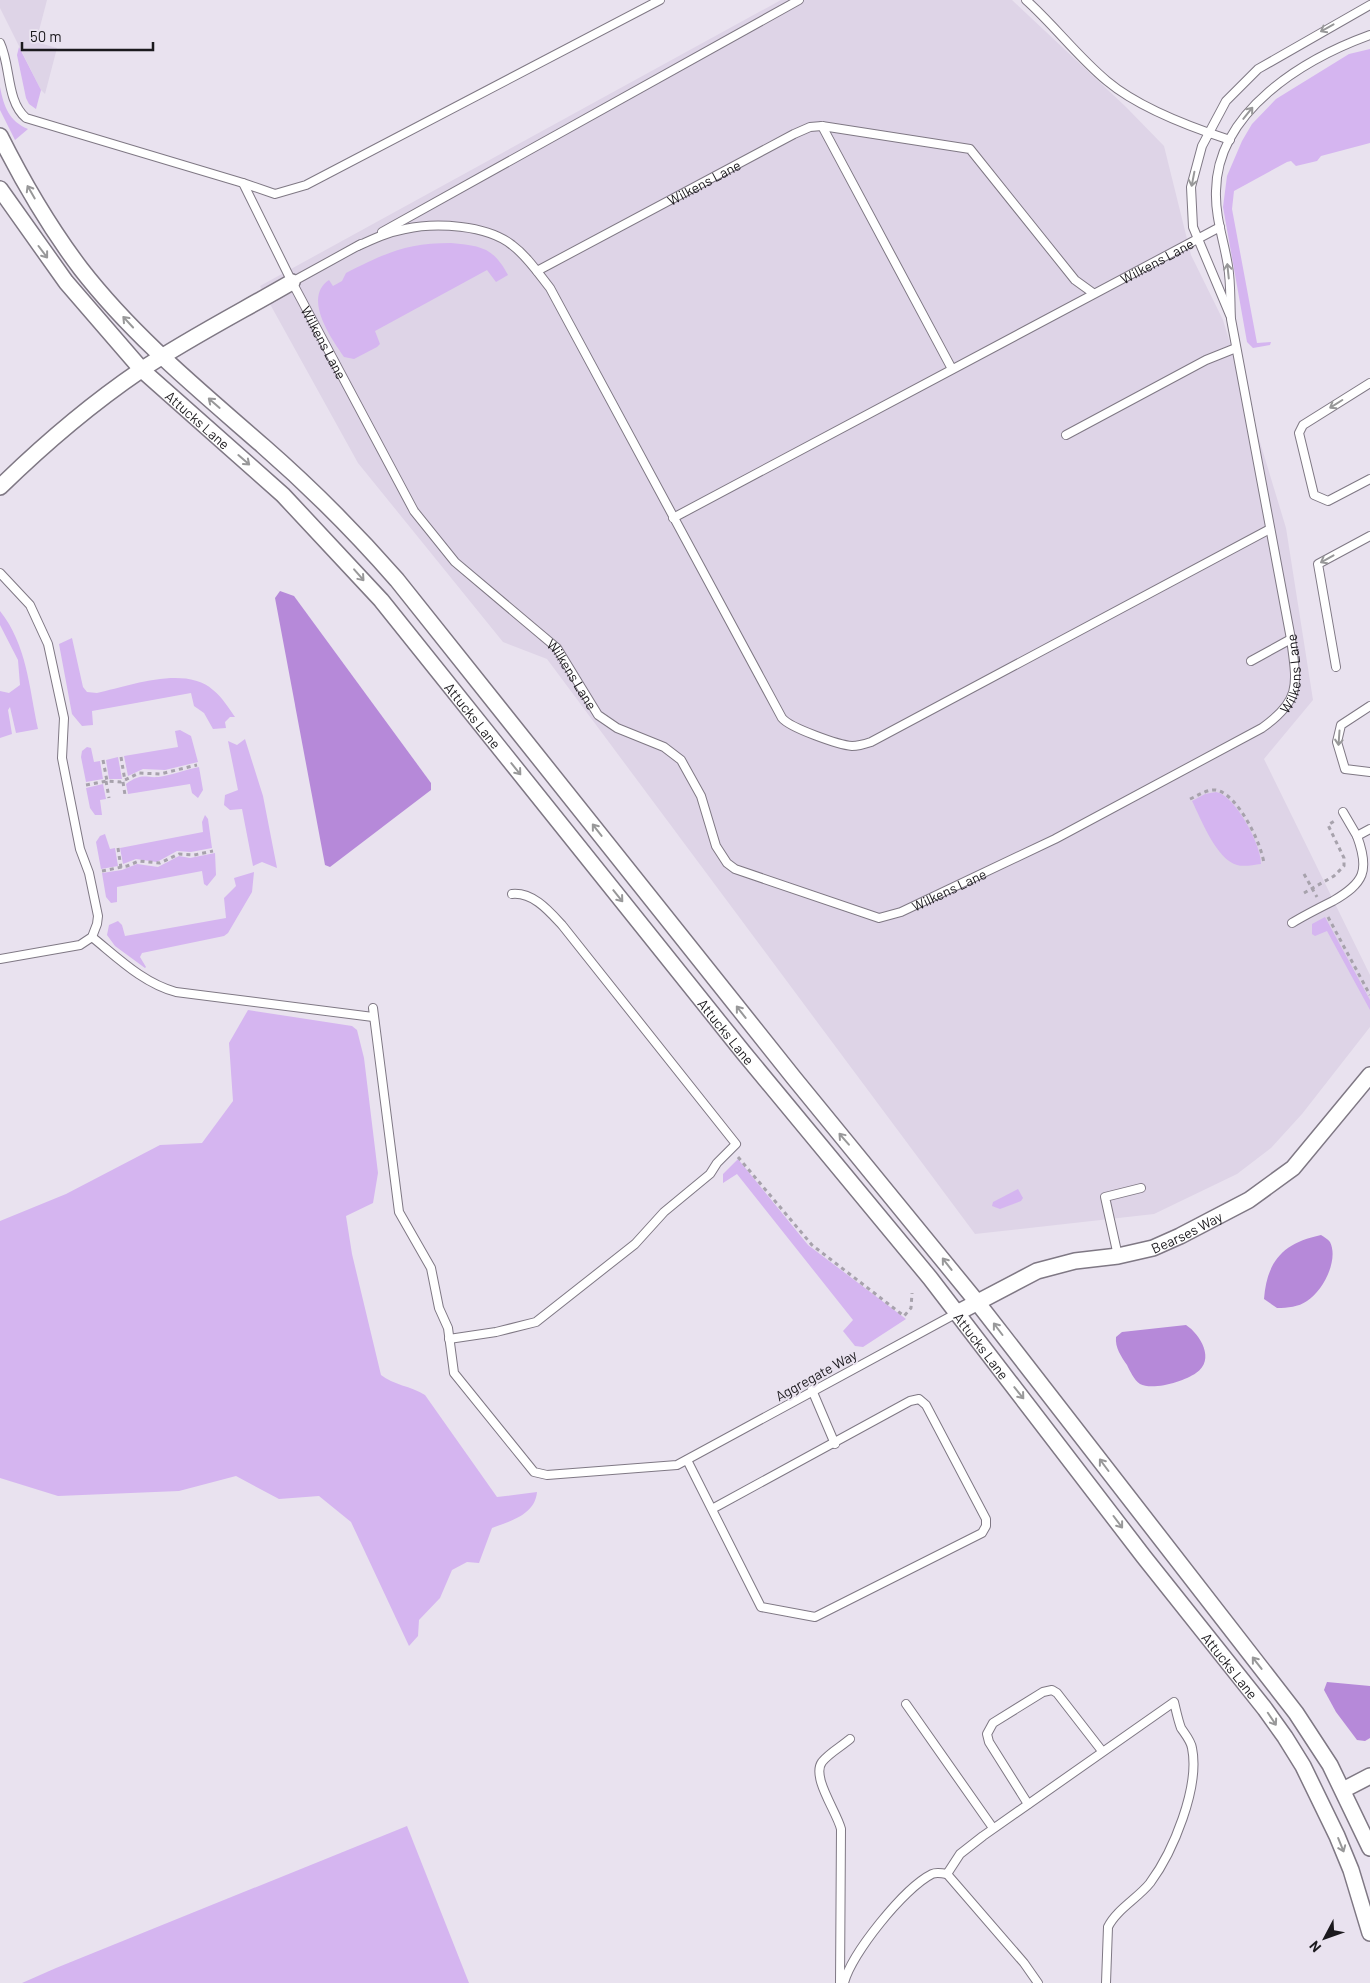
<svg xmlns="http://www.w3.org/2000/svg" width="1370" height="1983" viewBox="0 0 1370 1983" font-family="Barlow,sans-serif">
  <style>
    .built { fill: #ded4e7 }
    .green { fill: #d5b5f0 }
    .water { fill: #b689d9 }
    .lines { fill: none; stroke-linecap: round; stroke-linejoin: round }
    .lane-casing { stroke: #7f7884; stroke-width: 10 }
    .street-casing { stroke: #7f7884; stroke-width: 18 }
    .path { stroke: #a7a2ac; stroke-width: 3; stroke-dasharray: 4 4; stroke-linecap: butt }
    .lane { stroke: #fff; stroke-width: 8 }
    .street { stroke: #fff; stroke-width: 15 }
    .oneway { stroke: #989899 }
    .labels { text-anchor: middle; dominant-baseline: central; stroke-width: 4; stroke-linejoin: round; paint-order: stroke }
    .street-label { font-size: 14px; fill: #1b191d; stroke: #e9e2ef }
  </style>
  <rect width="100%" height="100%" fill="#e9e2ef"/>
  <g class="built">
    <path d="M0 0H47L36 42 57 48 45 94 41 90 0 8Z"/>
    <path d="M781 0H1012L1126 107 1164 146 1191 255 1223 320 1286 528 1313 700 1264 759 1370 975V1027L1302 1114 1271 1148 1237 1174 1154 1214 975 1234 547 659 503 642 358 463 260 286Z"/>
  </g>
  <g class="green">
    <path d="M19 47 41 90 36 109 29 104 26 98 17 55Z"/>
    <path d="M1370 49V143L1321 156 1317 161 1296 166 1291 161 1287 162 1234 191 1232 209 1257 343 1271 342 1270 345 1253 348 1247 342 1223 207 1227 176 1242 141 1252 124 1276 99 1349 54Z"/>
    <path d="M0 87C4 107 9 121 28 129L15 140 0 110Z"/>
    <path d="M451 243C481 246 493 247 508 275L496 282 487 270 375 331 380 344 377 347 354 359 344 357C332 339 302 298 329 280L333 286 342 281 346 273C386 253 406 243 451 243Z"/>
    <path d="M0 611C27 645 29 687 38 729L16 733 10 707 8 710 12 734 0 738V691L9 693 20 685 18 660 0 625Z"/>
    <path d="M72 638 83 687 87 692 97 693C130 686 185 665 213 690 222 697 228 707 235 717H230L225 722 226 728 213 729 204 713 194 706 191 693 92 711 93 725 82 726 72 714 59 644Z"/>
    <path d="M180 730 191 736 198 762 165 770 143 769 128 776 124 756 178 747 175 731Z"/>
    <path d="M245 739 263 796 277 868 262 862 253 866 242 809 230 810 224 805 225 795 238 790 228 741 237 745Z"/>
    <path d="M87 747 91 748 94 762 100 761 103 779 86 782 81 757 82 751Z"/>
    <path d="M118 757 122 779H109L106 760Z"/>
    <path d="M199 767 203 790 198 798 192 793 190 784 128 794 126 784C144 771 146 780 164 776 176 774 187 769 199 767Z"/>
    <path d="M103 784 106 799 100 800 102 815H95L90 808 86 788Z"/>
    <path d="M1216 792C1235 795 1262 846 1261 864 1253 865 1244 867 1237 865 1216 859 1201 819 1192 801L1205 794Z"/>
    <path d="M205 815 208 819 212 848 191 852 177 851 157 862 136 859 123 864 120 848 203 832 202 822Z"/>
    <path d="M105 834 110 849 115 848 118 866 101 869 96 842 100 836Z"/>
    <path d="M215 853 216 875 207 886 204 884 202 871 117 887V902L111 903 106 897 102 873 122 870 137 864 158 867 179 856 190 858Z"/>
    <path d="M254 872 252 892 228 933 224 936 142 953 140 957 146 967 145 968 115 946 107 935 109 925 118 921 122 925 125 936 226 918 224 898 236 886 234 878Z"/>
    <path d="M1325 917 1370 1000V1010L1327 931 1315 936 1312 934V924Z"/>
    <path d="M248 1010 352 1026 357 1030 364 1058 378 1173 373 1203 346 1216 352 1254 381 1375C393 1385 411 1386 425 1395L497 1497 537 1492C535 1515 510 1521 492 1528L479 1563 467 1562 452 1570 440 1598 419 1620 418 1636 409 1646 351 1522 319 1496 279 1499 236 1476 179 1491 58 1496 0 1478V1221L66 1194 160 1145 202 1143 233 1101 229 1043Z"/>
    <path d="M738 1159 808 1245 906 1319 863 1347 855 1346 843 1331 853 1320 737 1174 723 1183V1174Z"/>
    <path d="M1018 1189 1023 1198 1021 1201 1000 1209 992 1206 993 1202Z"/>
    <path d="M407 1826 469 1983H22L56 1968Z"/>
  </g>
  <g class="water">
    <path d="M280 591 294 596 431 783V790L330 867 325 865 275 598Z"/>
    <path d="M1321 1235C1324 1237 1328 1239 1330 1242 1339 1260 1323 1291 1307 1301 1298 1307 1288 1308 1277 1308L1264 1299C1267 1261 1283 1243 1321 1235Z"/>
    <path d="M1186 1325C1200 1334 1216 1360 1196 1373 1185 1381 1153 1391 1140 1384 1134 1380 1130 1371 1127 1365 1121 1356 1115 1348 1116 1337L1122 1332Z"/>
    <path d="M1327 1682 1370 1686V1738L1365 1741 1357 1740 1336 1712 1324 1690Z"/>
  </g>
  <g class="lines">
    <g class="lane-casing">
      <g id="lane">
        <path d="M1026 0C1054 25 1078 57 1107 81 1139 108 1190 127 1230 140"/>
        <path id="s1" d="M0 43C11 66 6 101 26 118L243 183 292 282 414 511 455 562 557 648 598 715 617 728 664 747 681 760 701 796 716 846 727 863 735 869 879 918 901 912 1055 839 1262 728C1302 700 1297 684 1291 639L1231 319C1230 302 1231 283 1228 266 1224 241 1215 217 1216 191 1217 111 1304 59 1370 35"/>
        <path d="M822 126 952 369"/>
        <path d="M243 183 275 194 306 185 660 0"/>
        <path d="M382 232 799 0"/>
        <path d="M358 246C373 239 388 232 405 229 436 222 487 225 512 245 527 256 538 273 550 288L782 718C790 728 839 745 852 746 859 746 865 744 871 742L1270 529"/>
        <path id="s2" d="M537 271 794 134 810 127 822 126 970 149 1075 280 1093 293"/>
        <path d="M292 282 361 244"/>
        <path d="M1230 315 1193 227 1191 187 1202 146 1226 101 1258 69 1370 5"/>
        <path d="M1370 383 1303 425 1299 433 1314 495 1328 501 1370 479"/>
        <path d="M1066 435 1206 360 1236 348"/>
        <path id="s3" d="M673 518 1220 227"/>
        <path d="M0 573 30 605 48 644 64 718 62 758 80 849 89 873 98 916 97 924 92 937 80 945 0 959"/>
        <path d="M1251 661 1291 639"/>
        <path d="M1336 667 1318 564 1370 536"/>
        <path d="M1370 706 1341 725 1337 742 1345 769 1370 772"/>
        <path d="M1343 812 1357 836"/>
        <path d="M1292 923C1305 915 1319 908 1333 901 1364 883 1370 871 1357 836L1370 829"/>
        <path d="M92 937C118 958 143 983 176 992L373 1017"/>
        <path d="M373 1008 399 1212 431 1268 439 1308 448 1328 454 1373 534 1472 547 1475 677 1465 957 1313"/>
        <path d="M1118 1256 1105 1197 1141 1188"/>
        <path d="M449 1339 496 1332 536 1322 635 1244 664 1212 710 1174 717 1163 736 1144 562 925C549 911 533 892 512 894"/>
        <path d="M812 1390 835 1444"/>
        <path d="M687 1460C712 1509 736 1558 761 1607L815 1617 982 1533 986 1526V1519L926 1405 919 1399 910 1401 712 1509"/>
        <path d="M906 1704 993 1828"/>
        <path d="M1028 1804 989 1742 987 1734 993 1723 1043 1692 1052 1690 1057 1693 1102 1751"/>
        <path d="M947 1874 1024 1963 1038 1983"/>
        <path d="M840 1983 841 1829C837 1812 811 1777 822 1762 829 1753 842 1746 850 1739"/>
        <path d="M844 1983C851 1954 904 1888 932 1874 936 1872 942 1873 947 1874L960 1854 983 1836 1174 1702C1176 1710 1178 1720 1181 1728 1185 1734 1191 1741 1192 1748 1200 1787 1173 1852 1150 1883 1138 1898 1116 1910 1108 1927L1106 1983"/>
      </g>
    </g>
    <g class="street-casing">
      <g id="street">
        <path d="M0 136C23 182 50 228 81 269 133 336 199 390 263 446 310 487 355 532 397 580L794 1078 977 1302 1296 1713 1330 1765 1370 1848"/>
        <path id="s4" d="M0 189 66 282 142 370 283 495 381 600 743 1052 930 1278 1144 1557 1265 1709 1285 1737 1303 1766 1337 1836 1351 1870 1370 1933"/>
        <path d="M0 487C43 445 91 404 141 370 189 338 242 311 292 282"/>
        <path id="s5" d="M957 1313 1037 1271 1075 1261 1118 1256 1153 1248 1180 1236 1249 1200 1293 1168 1370 1075"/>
        <path d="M1343 1790 1370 1776"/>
      </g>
    </g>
    <g class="path">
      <path d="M121 757 125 781"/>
      <path d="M103 760 107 781"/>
      <path d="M106 781 109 798"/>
      <path d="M123 782 125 795"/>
      <path d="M86 785 107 781 121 782 139 773 160 774 197 765"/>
      <path d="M1190 799C1199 795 1207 789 1216 790 1237 793 1262 844 1264 864"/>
      <path d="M118 848 121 868"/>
      <path d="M102 871 127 866 139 861 160 863 179 854 194 855 213 851"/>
      <path d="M1304 874 1317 897"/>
      <path d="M1304 893 1334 876 1344 866V858L1328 825 1336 820"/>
      <path d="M1328 917 1370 995"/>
      <path d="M738 1157 812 1245 904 1316 911 1308 912 1293"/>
    </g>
    <use href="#lane" class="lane"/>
    <use href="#street" class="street"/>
  </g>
  <defs><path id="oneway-shaft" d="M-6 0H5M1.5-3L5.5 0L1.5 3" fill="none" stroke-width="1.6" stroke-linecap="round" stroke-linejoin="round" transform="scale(1.25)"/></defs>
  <g class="oneway">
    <use href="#oneway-shaft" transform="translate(1327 28) rotate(151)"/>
    <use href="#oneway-shaft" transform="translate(1248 113) rotate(-51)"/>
    <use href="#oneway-shaft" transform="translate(1193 179) rotate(101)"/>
    <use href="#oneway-shaft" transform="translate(31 192) rotate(-120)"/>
    <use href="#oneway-shaft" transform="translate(43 252) rotate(53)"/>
    <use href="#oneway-shaft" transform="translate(1228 271) rotate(-96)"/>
    <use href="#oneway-shaft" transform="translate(128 322) rotate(-133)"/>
    <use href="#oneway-shaft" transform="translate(214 403) rotate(-139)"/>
    <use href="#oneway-shaft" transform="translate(1336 404) rotate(148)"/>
    <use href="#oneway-shaft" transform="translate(244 460) rotate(41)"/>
    <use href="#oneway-shaft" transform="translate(1327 559) rotate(151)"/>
    <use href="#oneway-shaft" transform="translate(359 575) rotate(49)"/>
    <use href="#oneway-shaft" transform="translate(1339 738) rotate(94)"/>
    <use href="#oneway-shaft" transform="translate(516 769) rotate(51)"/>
    <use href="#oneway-shaft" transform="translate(597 830) rotate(-128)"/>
    <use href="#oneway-shaft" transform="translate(618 896) rotate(51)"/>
    <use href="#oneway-shaft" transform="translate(741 1012) rotate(-128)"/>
    <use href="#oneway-shaft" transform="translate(844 1139) rotate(-131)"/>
    <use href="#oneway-shaft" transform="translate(947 1264) rotate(-128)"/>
    <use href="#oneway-shaft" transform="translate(998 1329) rotate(-127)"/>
    <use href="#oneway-shaft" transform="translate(1019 1393) rotate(51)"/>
    <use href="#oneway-shaft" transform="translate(1104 1465) rotate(-127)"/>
    <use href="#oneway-shaft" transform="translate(1118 1522) rotate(53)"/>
    <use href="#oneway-shaft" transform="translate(1257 1663) rotate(-128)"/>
    <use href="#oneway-shaft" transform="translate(1272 1719) rotate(56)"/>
    <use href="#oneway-shaft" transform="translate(1341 1845) rotate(68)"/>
  </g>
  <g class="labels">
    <g class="street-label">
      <text stroke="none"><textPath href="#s2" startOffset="189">Wilkens Lane</textPath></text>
      <text stroke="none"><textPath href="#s3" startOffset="548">Wilkens Lane</textPath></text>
      <text stroke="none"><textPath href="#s1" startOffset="486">Wilkens Lane</textPath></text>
      <text stroke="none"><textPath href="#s4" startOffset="305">Attucks Lane</textPath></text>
      <text stroke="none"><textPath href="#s1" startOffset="1820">Wilkens Lane</textPath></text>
      <text stroke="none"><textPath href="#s1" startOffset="906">Wilkens Lane</textPath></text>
      <text stroke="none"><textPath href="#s4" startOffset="710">Attucks Lane</textPath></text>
      <text stroke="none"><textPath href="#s1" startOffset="1401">Wilkens Lane</textPath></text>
      <text stroke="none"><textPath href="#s4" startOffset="1115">Attucks Lane</textPath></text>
      <text stroke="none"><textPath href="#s5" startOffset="246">Bearses Way</textPath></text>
      <text stroke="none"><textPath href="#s4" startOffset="1520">Attucks Lane</textPath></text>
      <text transform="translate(816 1375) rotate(-29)">Aggregate Way</text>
      <text stroke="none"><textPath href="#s4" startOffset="1925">Attucks Lane</textPath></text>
    </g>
  </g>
  <g transform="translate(1325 1938) rotate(229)" stroke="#e9e2ef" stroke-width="4" paint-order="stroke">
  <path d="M0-4L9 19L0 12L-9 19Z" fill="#1b191d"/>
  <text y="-8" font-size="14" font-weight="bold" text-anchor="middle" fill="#1b191d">N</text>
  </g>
  <path d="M22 42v8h131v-8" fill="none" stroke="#1b191d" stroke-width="2.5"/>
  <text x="30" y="42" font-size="15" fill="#1b191d" stroke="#e9e2ef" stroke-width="4" paint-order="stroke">50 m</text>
</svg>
